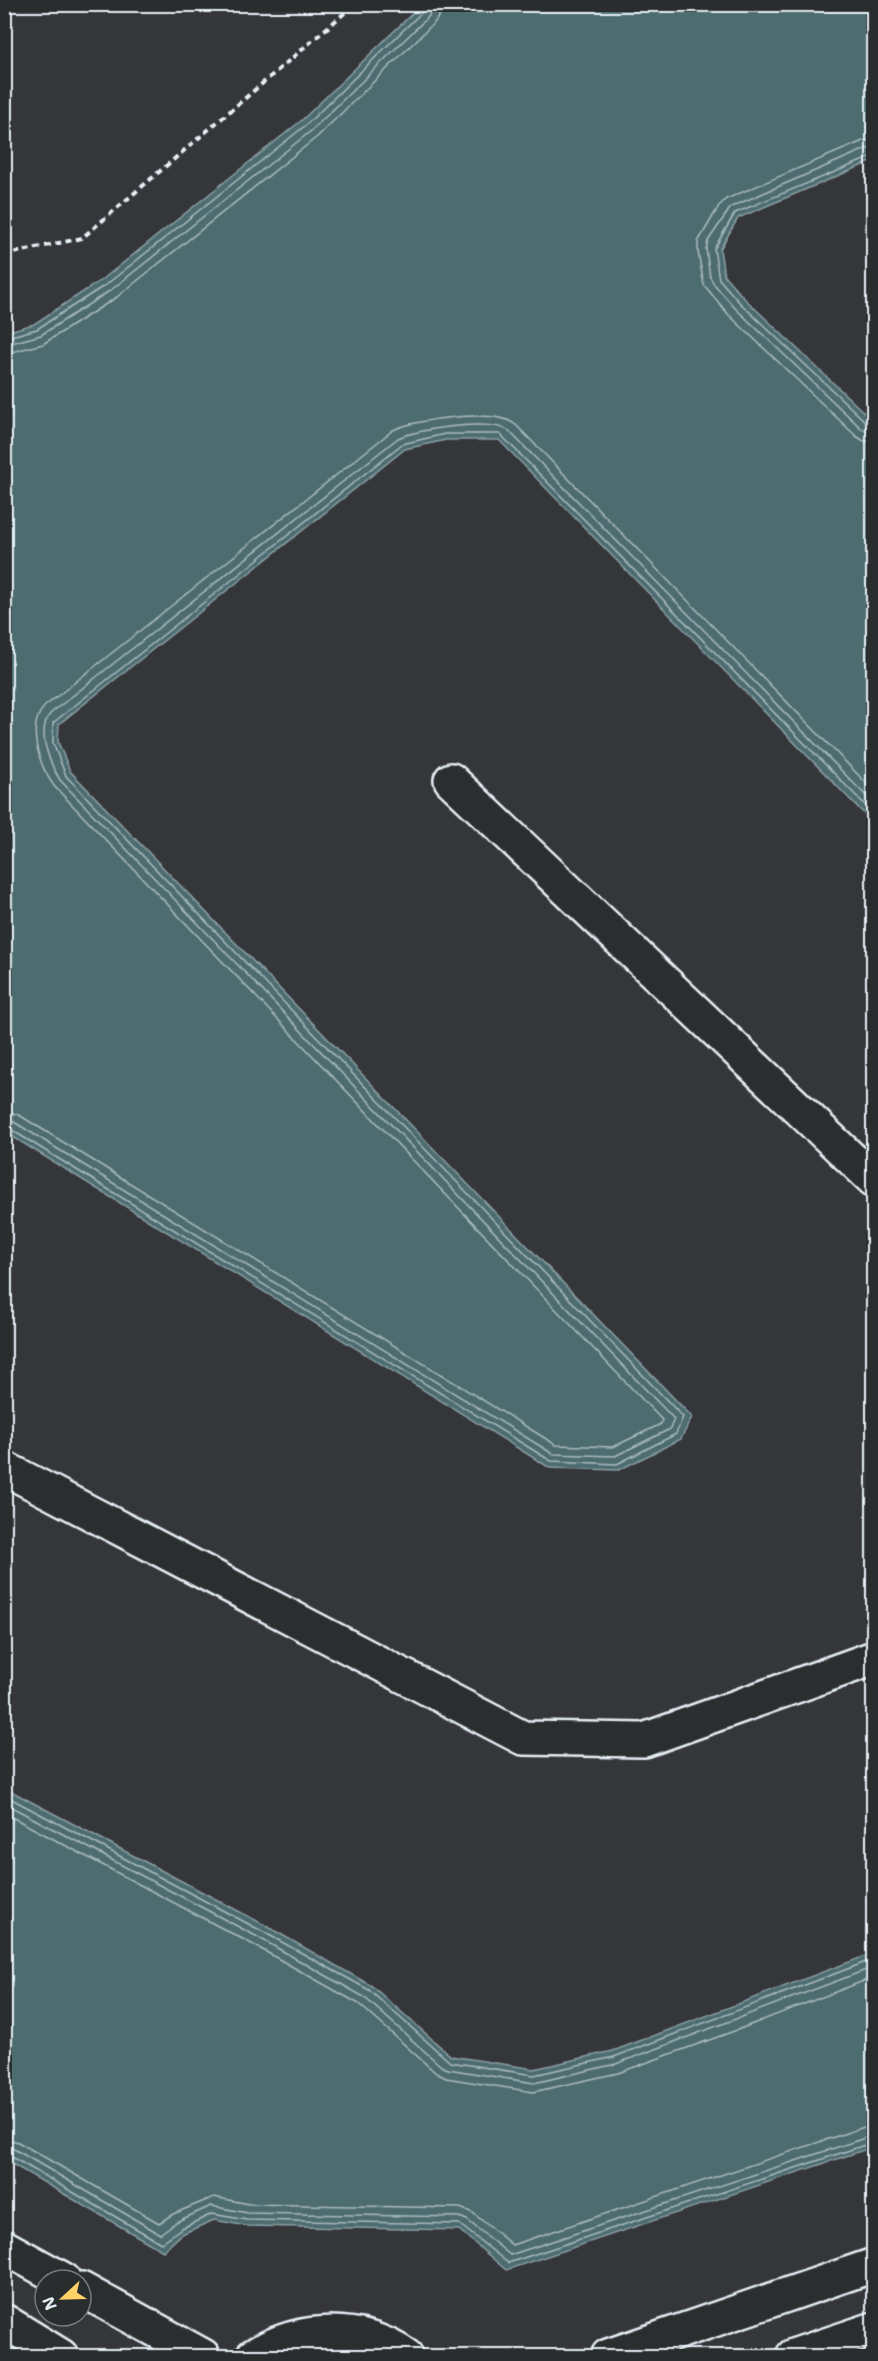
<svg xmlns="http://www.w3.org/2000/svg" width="878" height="2361" viewBox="0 0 878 2361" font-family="'Shantell Sans',sans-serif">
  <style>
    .water { fill: #4e6c70; stroke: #8ca1a6; stroke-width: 1.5 }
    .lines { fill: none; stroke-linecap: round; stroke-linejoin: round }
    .shore { stroke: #aabcc2; stroke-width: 1.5 }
    .minor-casing { stroke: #e8f1f8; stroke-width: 38 }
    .path { stroke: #e8f1f8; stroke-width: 4; stroke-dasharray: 6 4.5; stroke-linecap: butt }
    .minor { stroke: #2a2d2e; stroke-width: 33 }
  </style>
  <rect width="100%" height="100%" fill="#35363a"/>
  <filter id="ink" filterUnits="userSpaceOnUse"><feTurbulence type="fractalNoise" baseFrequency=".0167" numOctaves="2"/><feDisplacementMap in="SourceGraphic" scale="12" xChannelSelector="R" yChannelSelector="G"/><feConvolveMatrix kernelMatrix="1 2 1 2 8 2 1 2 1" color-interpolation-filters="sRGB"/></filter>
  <g filter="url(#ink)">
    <g class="water">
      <path d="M421 5H873V161L738 218 720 249 724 275 744 298 873 421V823L499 440H446L405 449 59 724 58 742 70 771 692 1417 681 1439 619 1470 550 1468 5 1132V332L34 324 103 279 302 120Z"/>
      <path d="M5 1788 261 1923 372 1986 451 2056 534 2069 613 2051 873 1953V2147L506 2270 459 2230 246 2226 214 2220 182 2234 163 2251 5 2160Z"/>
    </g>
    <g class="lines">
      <g class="shore">
        <path d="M874 139 863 141 726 199 719 206 698 242V252L704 285 729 315 856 436 864 441 874 442"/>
        <path d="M874 148 866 149 731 207 708 241 706 249 710 277 714 284 735 308 862 429 874 433"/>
        <path d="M874 156 735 213 714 249 719 279 740 303 867 423 874 425"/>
        <path d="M4 338 37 329 107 284 306 125 423 11 425 4"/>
        <path d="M4 345 41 335 111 290 311 131 429 16 432 4"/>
        <path d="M4 354 43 344 117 297 317 137 435 22 440 14 442 4"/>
        <path d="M4 1111 19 1115 556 1445 613 1447 661 1424 662 1420 54 786C40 767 25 726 45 706L393 430C416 419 496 408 516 425L874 791"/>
        <path d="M4 1120 14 1122 553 1454 615 1456 670 1429 674 1419 60 780C50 764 35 730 51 713L398 438C418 429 492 418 509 431L874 804"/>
        <path d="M4 1128 10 1129 551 1461 617 1464 676 1434 683 1417 66 776 53 743V723L402 444 445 434H500L874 814"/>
        <path d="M4 1795 258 1929 369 1990 450 2062 534 2075 614 2057 874 1959"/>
        <path d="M4 1803 254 1935 364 1997 441 2066 448 2069 534 2083 616 2064 874 1967"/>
        <path d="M4 1813 250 1943 359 2004 436 2073 446 2078 533 2092 618 2073 737 2030 874 1977"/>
        <path d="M4 2138 18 2142 159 2223 173 2214 214 2197 249 2204 460 2208 473 2213 512 2245 864 2127 874 2126"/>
        <path d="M4 2147 14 2149 160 2234 176 2222 211 2206 248 2213 459 2217 467 2220 510 2255 874 2135"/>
        <path d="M4 2155 10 2156 161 2243 180 2229 212 2214 247 2220 459 2224 508 2263 874 2142"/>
      </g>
      <g class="minor-casing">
        <g id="minor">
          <path d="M451 780 874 1180"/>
          <path d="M4 1468 523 1738 644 1740 874 1658"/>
          <path d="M4 2247 64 2280"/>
          <path d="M81 2289 203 2356"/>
          <path d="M4 2321 61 2356"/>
          <path d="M253 2356C300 2326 360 2325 406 2356"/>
          <path d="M608 2356 874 2265"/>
          <path d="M793 2356 874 2329"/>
        </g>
      </g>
      <path class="path" d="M4 255 82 238 355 4"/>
      <use href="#minor" class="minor"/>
    </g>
  </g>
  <rect width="878" height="2361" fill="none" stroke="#2a2d2e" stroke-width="24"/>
  <rect x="12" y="12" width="854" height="2337" fill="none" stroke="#e8f1f8" stroke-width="2" filter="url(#ink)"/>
  <g transform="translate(63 2298) rotate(248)"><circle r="28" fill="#2a2d2e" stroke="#767b7f" stroke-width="1.5"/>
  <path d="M0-4.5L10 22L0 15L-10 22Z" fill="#ffd166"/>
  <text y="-9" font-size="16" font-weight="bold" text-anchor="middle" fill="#e8f1f8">N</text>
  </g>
</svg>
